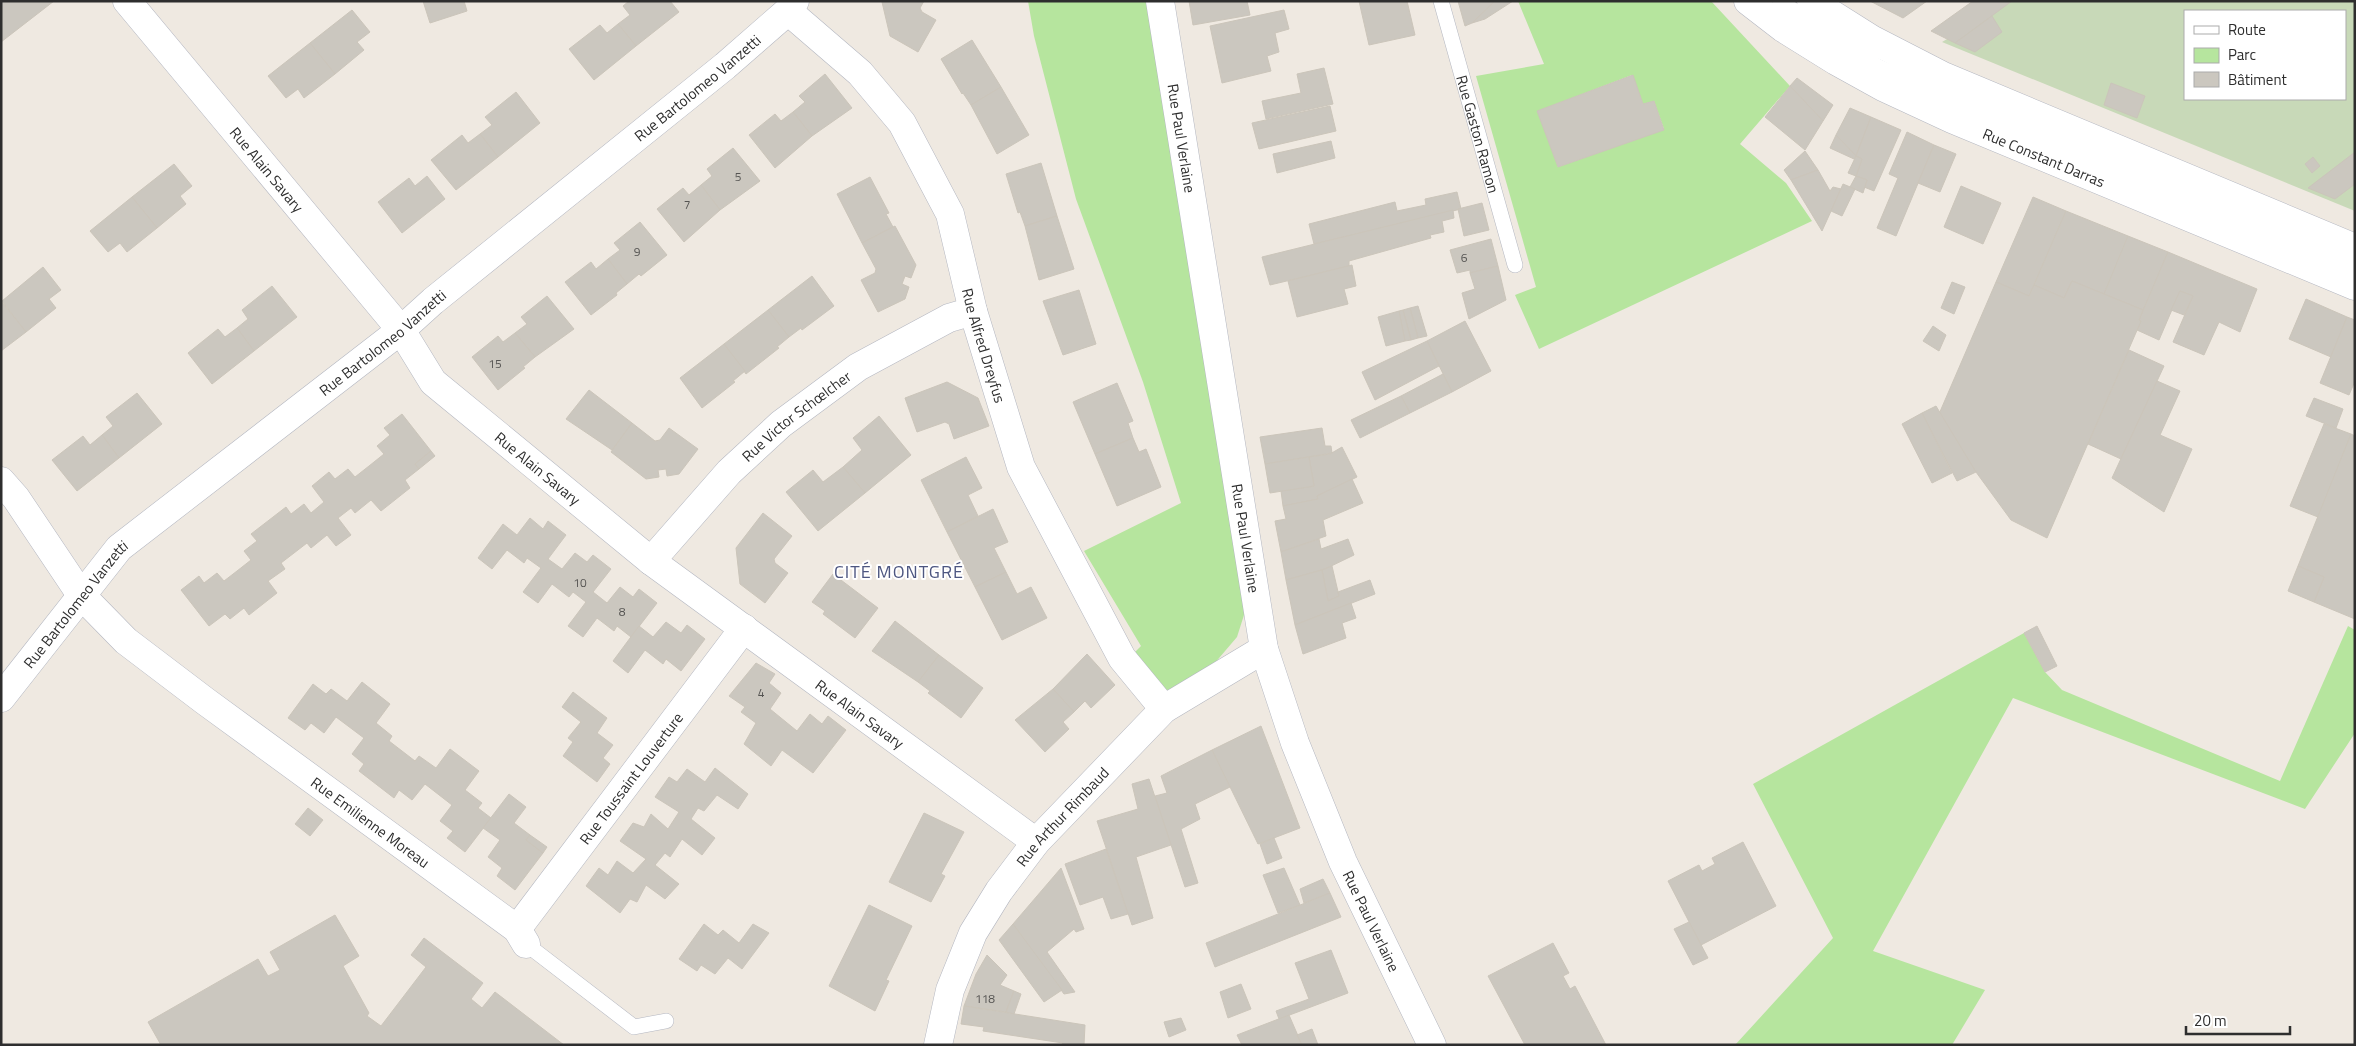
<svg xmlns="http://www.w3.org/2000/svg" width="2356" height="1046" viewBox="0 0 2356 1046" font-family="'Titillium Web',sans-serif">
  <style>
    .green { fill: #b6e59e; fill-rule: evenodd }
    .cemetery { fill: #c8d9b8; fill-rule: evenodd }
    .building { fill: #cbc7bf; stroke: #cbc5ba }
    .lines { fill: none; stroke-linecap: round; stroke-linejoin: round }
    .service-casing { stroke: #b4b7c1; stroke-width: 16 }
    .minor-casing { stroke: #b4b7c1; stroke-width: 29 }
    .tertiary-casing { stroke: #b4b7c1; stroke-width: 29 }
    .secondary-casing { stroke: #b4b7c1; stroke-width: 29 }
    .service { stroke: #fff; stroke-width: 15 }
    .minor { stroke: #fff; stroke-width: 28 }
    .tertiary { stroke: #fff; stroke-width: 28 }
    .secondary { stroke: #fff; stroke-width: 28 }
    .labels { text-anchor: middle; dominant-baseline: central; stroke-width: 4; stroke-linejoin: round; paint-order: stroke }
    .number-label { font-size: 12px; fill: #555452 }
    .street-label { font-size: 15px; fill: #2e2e2e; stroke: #fff }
    .quarter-label { font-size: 18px; letter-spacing: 1px; fill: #4d5680; stroke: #fff }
  </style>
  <rect width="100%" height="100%" fill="#efe9e1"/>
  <g class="green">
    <path d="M1028 1H1148L1244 592V615L1237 637 1208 671 1186 688 1167 690 1148 681 1135 652 1141 646 1084 551 1181 503 1143 382 1076 199 1034 36Z"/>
    <path d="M1518 1H1711L1790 86 1740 144 1786 183 1812 221 1539 349 1515 295 1536 287 1476 76 1544 64ZM1632 75 1643 104 1654 101 1664 129 1558 167 1538 111Z"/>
    <path d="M2348 626 2355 630V733L2305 809 2013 698 1873 951 1985 990 1952 1045H1735L1833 938 1753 784 2024 633 2045 672 2062 690 2280 781Z"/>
  </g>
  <path class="cemetery" d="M2012 1H2355V211L1942 42ZM2185 11H2345V99H2185Z"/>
  <g class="building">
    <path d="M1 1H54L1 42Z"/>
    <path d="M423 1H464L467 11 430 23Z"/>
    <path d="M629 1H670L679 12 636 46 618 24 630 15 623 6Z"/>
    <path d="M924 1 920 8 922 12 936 20 918 52 890 36 882 2Z"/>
    <path d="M1189 1H1247L1250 15 1193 25Z"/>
    <path d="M1359 1H1407L1415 35 1369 45Z"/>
    <path d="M1458 1H1495L1472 23 1465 26Z"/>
    <path d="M1495 1H1513L1485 19 1472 23Z"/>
    <path d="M1870 1H1927L1903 18Z"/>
    <path d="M1973 1H2012L1955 43 1931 31Z"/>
    <path d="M352 10 370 32 357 42 364 50 335 74 310 43Z"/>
    <path d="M1284 10 1289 29 1275 33 1279 52 1267 56 1271 71 1222 83 1210 26Z"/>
    <path d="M1992 16 2002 32 1975 52 1955 43Z"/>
    <path d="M618 24 636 46 594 80 569 49 600 25 607 33Z"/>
    <path d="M972 40 1001 87 971 105 963 93 962 94 941 59Z"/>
    <path d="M310 43 335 74 304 98 298 89 286 98 268 76Z"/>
    <path d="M1324 68 1333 104 1266 119 1262 101 1301 93 1297 74Z"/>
    <path d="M825 74 852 108 812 136 793 112 805 102 799 96Z"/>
    <path d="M1633 75 1643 104 1654 101 1664 130 1558 167 1537 111Z"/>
    <path d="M1797 78 1833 105 1823 121 1790 86Z"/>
    <path d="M2111 83 2145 96 2137 118 2104 105Z"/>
    <path d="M1790 86 1823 121 1805 150 1765 117Z"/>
    <path d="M1001 87 1029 135 997 154 971 105Z"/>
    <path d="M516 92 540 123 498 157 480 134 492 125 485 117Z"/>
    <path d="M1330 106 1336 131 1259 149 1252 123Z"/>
    <path d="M1850 108 1871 117 1856 156 1836 135Z"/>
    <path d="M793 112 812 136 775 168 749 135 775 114 781 121Z"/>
    <path d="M1871 117 1901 130 1874 191 1864 187 1867 180 1856 176 1862 159 1856 156Z"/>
    <path d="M1907 132 1934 145 1896 236 1877 228 1898 178 1889 174Z"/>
    <path d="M480 134 498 157 456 190 431 160 462 135 468 143Z"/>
    <path d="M1836 135 1856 156 1854 159 1830 148Z"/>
    <path d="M1331 141 1335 158 1277 173 1273 154Z"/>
    <path d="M1934 145 1956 154 1940 192 1918 183Z"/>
    <path d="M733 148 760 181 720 210 701 185 712 176 707 169Z"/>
    <path d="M1805 151 1818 170 1791 180 1784 170Z"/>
    <path d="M2355 152V184L2335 199 2308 188Z"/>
    <path d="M1856 156 1862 159 1856 176 1848 173Z"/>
    <path d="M2313 157 2320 166 2312 173 2305 164Z"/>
    <path d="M1041 163 1057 216 1025 226 1020 212 1018 213 1006 174Z"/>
    <path d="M174 164 192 186 180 196 186 204 157 228 132 197Z"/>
    <path d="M1818 170 1830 191 1833 187 1841 189 1822 231 1791 180Z"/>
    <path d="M427 176 445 199 402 233 378 202 409 178 415 186Z"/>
    <path d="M1856 176 1867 180 1863 193 1850 187Z"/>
    <path d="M870 177 889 213 886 214 893 227 862 243 837 194Z"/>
    <path d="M1843 184 1855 189 1842 216 1831 211Z"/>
    <path d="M701 185 720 210 684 242 657 209 683 188 689 195Z"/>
    <path d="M1961 186 2001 203 1983 244 1944 227Z"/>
    <path d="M1457 192 1461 209 1314 244 1309 224 1395 202 1397 211 1426 205 1425 199Z"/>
    <path d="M132 197 157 228 127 252 120 243 108 252 90 231Z"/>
    <path d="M2033 197 2066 211 2029 296 1996 282Z"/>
    <path d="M1482 203 1489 230 1464 236 1458 209Z"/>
    <path d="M1453 210 1454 218 1442 221 1444 232 1430 235 1431 238 1349 261V266L1270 285 1262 257Z"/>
    <path d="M2066 211 2128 236 2104 294 2072 281 2064 298 2034 285Z"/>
    <path d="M1057 216 1074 269 1039 280 1025 226Z"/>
    <path d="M640 222 667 255 641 276 639 274 627 284 608 259 620 250 614 243Z"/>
    <path d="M895 226 916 265 911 278 905 276 902 284 909 287 905 299 878 312 861 280 875 273 876 269 862 243Z"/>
    <path d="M2128 236 2168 252 2143 310 2104 294Z"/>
    <path d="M1491 239 1498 266 1470 273V270L1457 273 1450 250Z"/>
    <path d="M2168 252 2257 289 2240 332 2219 322 2204 355 2173 342 2193 296 2180 291 2159 340 2137 330 2141 321 2139 320Z"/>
    <path d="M608 259 627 284 616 293 617 295 591 315 565 282 591 262 596 269Z"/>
    <path d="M1352 265 1356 286 1344 289 1348 304 1297 317 1288 281Z"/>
    <path d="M1498 266 1506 300 1469 319 1462 293 1475 289 1470 273Z"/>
    <path d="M43 267 61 290 49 299 56 308 26 332 2 301Z"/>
    <path d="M812 276 834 306 802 330 801 328 789 337 768 310Z"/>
    <path d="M2072 281 2143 310 2139 320 2141 321 2047 538 2011 520 1976 472 1939 414 1996 282 2029 296 2034 285 2064 298Z"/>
    <path d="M1952 282 1965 287 1954 314 1941 308Z"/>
    <path d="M272 286 297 317 254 351 237 328 248 319 242 310Z"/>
    <path d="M1079 290 1096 344 1063 355 1043 301Z"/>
    <path d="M2180 291 2193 296 2184 315 2171 310Z"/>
    <path d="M547 296 574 329 535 357 515 333 527 324 521 317Z"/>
    <path d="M2306 299 2347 317 2331 357 2289 339Z"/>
    <path d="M1 301 26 332 1 351Z"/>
    <path d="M1418 306 1427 336 1418 338 1410 308Z"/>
    <path d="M1410 308 1418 338 1411 340 1403 310Z"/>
    <path d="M768 310 789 337 777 347 779 348 746 374 724 344Z"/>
    <path d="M1403 310 1411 340 1405 341 1399 311Z"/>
    <path d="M1399 311 1405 341 1386 346 1378 317Z"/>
    <path d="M2347 317 2355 320V381L2349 395 2320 383Z"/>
    <path d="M1465 321 1491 371 1452 392 1427 341Z"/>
    <path d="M1933 326 1946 335 1939 351 1923 341Z"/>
    <path d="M237 328 254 351 212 384 188 353 218 329 225 337Z"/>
    <path d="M515 333 535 357 523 367 525 368 498 390 472 357 498 336 503 342Z"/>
    <path d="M1427 341 1439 366 1375 400 1362 372Z"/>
    <path d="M724 344 745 371 733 381 735 382 702 408 680 378Z"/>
    <path d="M2129 350 2164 366 2121 459 2088 444Z"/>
    <path d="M1443 374 1452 392 1410 413 1401 396Z"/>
    <path d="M2157 381 2180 391 2160 435 2192 449 2164 512 2112 478Z"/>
    <path d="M947 382 978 398 989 426 954 439 949 424 945 422 917 432 905 398Z"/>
    <path d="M1117 383 1133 421 1128 423 1133 438 1095 454 1073 402Z"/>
    <path d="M589 390 632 423 612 450 566 419Z"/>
    <path d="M137 393 162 424 119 458 102 435 113 426 106 417Z"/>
    <path d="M1401 396 1410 413 1360 438 1351 420Z"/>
    <path d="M2314 398 2343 409 2336 428 2306 416Z"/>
    <path d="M1936 406 1976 472 1957 481 1922 413Z"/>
    <path d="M1922 413 1952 473 1932 483 1902 424Z"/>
    <path d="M402 414 431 451 415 464 419 469 405 480 410 488 381 511 371 500 355 513 351 508 338 518 351 535 336 546 327 535 311 548 307 543 281 563 285 569 268 581 277 593 249 615 244 608 230 619 225 614 209 626 181 590 199 576 204 583 217 573 224 581 237 571 251 560 244 551 257 541 251 534 286 507 291 514 304 504 311 513 324 502 312 486 329 472 335 479 348 469 355 477 369 466 384 454 377 446 390 435 384 428Z"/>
    <path d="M879 416 911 455 865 493 843 467 862 450 853 438Z"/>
    <path d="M632 423 655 441 660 440 669 428 698 449 679 474 667 476 666 469 658 470 659 477 646 479 611 452Z"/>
    <path d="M2324 424 2351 434 2318 517 2290 506Z"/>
    <path d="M1322 428 1325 446H1331L1332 453 1265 464 1260 437Z"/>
    <path d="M2351 434 2355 436V619L2314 602 2324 577 2298 566Z"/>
    <path d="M102 435 119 458 77 491 52 460 83 436 90 445Z"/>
    <path d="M1133 438 1139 452 1146 449 1161 487 1117 506 1095 454Z"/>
    <path d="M1342 447 1357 477 1317 496 1318 499 1283 506 1281 491 1314 486 1309 457 1330 454Z"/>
    <path d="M431 451 435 456 419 469 415 464Z"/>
    <path d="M966 457 982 488 968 495 978 516 947 532 921 480Z"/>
    <path d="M1309 457 1314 486 1270 493 1265 464Z"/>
    <path d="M843 467 865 493 818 531 786 492 813 470 823 482Z"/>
    <path d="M1352 479 1363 503 1323 520 1326 536 1281 552 1275 521 1286 519 1283 506 1318 499 1317 496Z"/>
    <path d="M993 509 1008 542 994 548 1006 572 975 587 947 532Z"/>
    <path d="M763 513 792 536 774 559 775 563 788 573 765 603 740 584 736 548Z"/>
    <path d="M530 518 543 529 548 521 566 535 548 559 562 569 575 553 587 562 593 555 611 569 593 592 607 603 620 587 633 597 639 589 657 603 631 637 617 626 614 631 597 618 583 637 568 626 586 602 573 592 569 597 552 584 538 603 523 592 541 568 527 558 524 563 507 550 492 569 478 558 503 524 517 535Z"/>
    <path d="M1319 539 1321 549 1348 539 1354 555 1325 569 1286 580 1281 552Z"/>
    <path d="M1332 566 1339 596 1328 601 1322 570Z"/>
    <path d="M2298 566 2324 577 2314 602 2288 591Z"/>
    <path d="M1322 570 1328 601 1339 596 1338 592 1370 580 1375 594 1295 625 1286 580Z"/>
    <path d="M1006 572 1017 594 1031 587 1047 618 1002 640 975 587Z"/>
    <path d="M833 574 878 608 855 638 823 614 825 611 812 602Z"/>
    <path d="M1351 603 1356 618 1342 623 1346 638 1303 654 1295 625Z"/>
    <path d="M895 621 939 655 918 682 872 651Z"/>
    <path d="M666 622 681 633 687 625 705 639 681 671 666 659 663 664 645 650 628 673 613 661 639 626 653 637Z"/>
    <path d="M2037 626 2057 666 2045 672 2024 633Z"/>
    <path d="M1087 654 1115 685 1091 708 1085 701 1074 712 1053 689Z"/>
    <path d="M939 655 983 688 961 718 928 693 930 691 918 682Z"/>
    <path d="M756 663 775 674 769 683 781 693 770 709 797 731 810 714 822 724 828 716 846 730 813 773 782 750 771 766 744 744 756 723 741 712 745 707 729 696Z"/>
    <path d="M362 682 390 704 376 723 392 736 389 741 415 761 419 756 436 768 450 749 479 771 465 790 482 803 478 808 491 818 465 852 447 838 453 831 440 821 452 805 425 784 412 800 399 790 394 798 359 771 364 764 352 754 364 738 336 717 324 733 311 723 305 730 288 718 313 684 326 694 331 689 347 701Z"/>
    <path d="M1053 689 1074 712 1063 722 1069 729 1045 752 1015 720Z"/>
    <path d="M573 692 607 718 597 733 613 745 603 758 610 764 597 782 563 756 573 742 568 738 581 722 562 707Z"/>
    <path d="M1261 726 1300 828 1258 844 1212 750Z"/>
    <path d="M1212 750 1230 787 1195 804 1200 819 1181 829 1198 883 1185 887 1155 796 1167 793 1161 776Z"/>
    <path d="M715 768 748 794 738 809 717 795 704 811 698 808 691 819 715 838 702 855 682 839 670 857 665 853 655 865 679 884 665 899 646 885 637 902 630 899 620 913 586 886 599 868 608 875 617 861 633 873 646 859 620 841 633 823 644 827 651 814 668 829 679 812 655 797 669 777 677 782 687 769 705 782Z"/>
    <path d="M1149 779 1171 845 1136 857 1153 918 1132 925 1097 821 1138 809 1132 784Z"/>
    <path d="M509 794 526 807 514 823 530 835 526 840 543 853 515 890 497 876 502 868 488 857 500 840 483 828Z"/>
    <path d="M308 808 323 820 310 836 295 824Z"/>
    <path d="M924 813 964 832 941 874 945 876 931 902 889 882Z"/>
    <path d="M530 835 547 847 543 853 526 840Z"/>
    <path d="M1274 838 1282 858 1267 864 1260 844Z"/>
    <path d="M1743 842 1776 906 1701 945 1668 881 1699 865 1702 871 1715 864 1712 858Z"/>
    <path d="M1106 849 1128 914 1111 919 1103 897 1080 905 1065 864Z"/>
    <path d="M1061 868 1084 929 1076 932 1074 929 1047 952 1075 992 1064 994 1013 924Z"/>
    <path d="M1284 868 1300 905 1278 913 1263 875Z"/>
    <path d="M1323 879 1330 893 1304 903 1300 889Z"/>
    <path d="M1330 893 1341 917 1215 967 1206 943Z"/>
    <path d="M869 905 912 926 886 980 889 981 875 1011 829 986Z"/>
    <path d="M335 915 359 956 343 966 369 1013 367 1016 381 1026 426 967 411 955 424 938 483 983 471 999 482 1008 495 992 564 1045H161L148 1022 258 959 268 976 280 970 270 952Z"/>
    <path d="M1689 922 1708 958 1693 965 1674 929Z"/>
    <path d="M704 924 718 935 723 930 739 943 753 924 769 933 742 969 728 958 715 974 701 965 697 971 679 959Z"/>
    <path d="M1013 924 1062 990 1044 1002 999 940Z"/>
    <path d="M1553 943 1569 973 1563 976 1570 989 1575 986 1606 1045H1525L1488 976Z"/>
    <path d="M1331 950 1348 993 1279 1019 1276 1011 1309 999 1295 963Z"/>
    <path d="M987 955 1007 975 1000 985 1014 991 1006 1012 964 1006 976 974Z"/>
    <path d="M1241 984 1251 1009 1228 1018 1220 992Z"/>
    <path d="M1014 991 1021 994 1014 1014 1006 1012Z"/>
    <path d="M964 1006 1085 1025 1084 1045H1062L1063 1043 983 1031 984 1027 961 1024Z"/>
    <path d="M1289 1015 1302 1045H1242L1237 1035Z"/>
    <path d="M1181 1018 1186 1030 1169 1037 1164 1022Z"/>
    <path d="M1312 1029 1318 1045H1302L1297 1035Z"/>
  </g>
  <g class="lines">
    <g class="service-casing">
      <g id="service">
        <path id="s1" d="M1441 1 1515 265"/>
        <path d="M1780 1 1877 66 1946 97 2044 136 2355 266"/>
        <path d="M526 944 634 1027 666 1021"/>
      </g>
    </g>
    <g class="minor-casing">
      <g id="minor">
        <path id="s2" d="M127 1 401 330 433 382 651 561 1036 842"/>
        <path id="s3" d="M788 11 860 73 902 123 950 214 973 311 1021 467 1122 658 1164 709"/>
        <path id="s4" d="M1 481 16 498 81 595 126 641 205 701 517 929 526 944"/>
        <path id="s5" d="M651 561 729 472 781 424 858 367 949 318 973 311"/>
        <path id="s6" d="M517 929 744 628"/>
        <path id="s7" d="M938 1045 950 990 973 933 999 891 1036 842 1164 709 1264 649"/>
      </g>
    </g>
    <g class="tertiary-casing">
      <g id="tertiary">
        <path id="s8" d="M1160 1 1264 649 1295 743 1343 862 1432 1045"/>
        <path id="s9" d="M1 698 119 548 401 330 433 301 725 66 788 11 795 1"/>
      </g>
    </g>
    <g class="secondary-casing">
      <g id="secondary">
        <path id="s10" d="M1748 1 1783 28 1836 61 1883 87 1952 119 2355 286"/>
        <path d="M1811 1 1873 40 1943 76 2355 248"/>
      </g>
    </g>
    <use href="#service" class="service"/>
    <use href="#minor" class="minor"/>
    <use href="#tertiary" class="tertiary"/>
    <use href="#secondary" class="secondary"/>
  </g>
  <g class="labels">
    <g class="number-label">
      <text x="738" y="176">5</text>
      <text x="687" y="204">7</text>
      <text x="637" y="251">9</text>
      <text x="1464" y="257">6</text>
      <text x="495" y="363">15</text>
      <text x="580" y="582">10</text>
      <text x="622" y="611">8</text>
      <text x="761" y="692">4</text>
      <text x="985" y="998">118</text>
    </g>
    <g class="street-label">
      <text stroke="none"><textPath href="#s9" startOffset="930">Rue Bartolomeo Vanzetti</textPath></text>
      <text stroke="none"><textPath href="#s1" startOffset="138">Rue Gaston Ramon</textPath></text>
      <text stroke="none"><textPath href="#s8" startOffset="139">Rue Paul Verlaine</textPath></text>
      <text stroke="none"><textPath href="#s10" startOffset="336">Rue Constant Darras</textPath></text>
      <text stroke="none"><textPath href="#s2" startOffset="219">Rue Alain Savary</textPath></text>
      <text stroke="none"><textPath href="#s9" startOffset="525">Rue Bartolomeo Vanzetti</textPath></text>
      <text stroke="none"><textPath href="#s3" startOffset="399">Rue Alfred Dreyfus</textPath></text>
      <text stroke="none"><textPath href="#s5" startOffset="206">Rue Victor Schœlcher</textPath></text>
      <text stroke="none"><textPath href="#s2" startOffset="625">Rue Alain Savary</textPath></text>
      <text stroke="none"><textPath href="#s8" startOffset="544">Rue Paul Verlaine</textPath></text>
      <text stroke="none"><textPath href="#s9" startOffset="120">Rue Bartolomeo Vanzetti</textPath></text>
      <text stroke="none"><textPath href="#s2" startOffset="1030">Rue Alain Savary</textPath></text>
      <text stroke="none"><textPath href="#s6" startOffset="189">Rue Toussaint Louverture</textPath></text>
      <text stroke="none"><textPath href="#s7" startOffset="265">Rue Arthur Rimbaud</textPath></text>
      <text stroke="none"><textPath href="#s4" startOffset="508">Rue Emilienne Moreau</textPath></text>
      <text stroke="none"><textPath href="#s8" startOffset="949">Rue Paul Verlaine</textPath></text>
    </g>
    <g class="quarter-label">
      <text x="899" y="571">CITÉ MONTGRÉ</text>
    </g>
  </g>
  <rect width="2356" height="1046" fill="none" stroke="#2e2e2e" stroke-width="5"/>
  <rect x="2184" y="10" width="162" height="90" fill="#ffffff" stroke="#ababab"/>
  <rect x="2194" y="26" width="25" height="8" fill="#ffffff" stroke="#ababab"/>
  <text x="2228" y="35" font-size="15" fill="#2e2e2e">Route</text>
  <rect x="2194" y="48" width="25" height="15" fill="#b6e59e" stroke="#ababab"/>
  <text x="2228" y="60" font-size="15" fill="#2e2e2e">Parc</text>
  <rect x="2194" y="72" width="25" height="15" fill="#cbc7bf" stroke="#ababab"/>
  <text x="2228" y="85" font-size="15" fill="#2e2e2e">Bâtiment</text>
  <path d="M2186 1026v8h104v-8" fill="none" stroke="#2e2e2e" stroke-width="2.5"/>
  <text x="2194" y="1026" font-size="15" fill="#2e2e2e" stroke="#ffffff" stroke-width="4" paint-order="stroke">20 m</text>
</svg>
